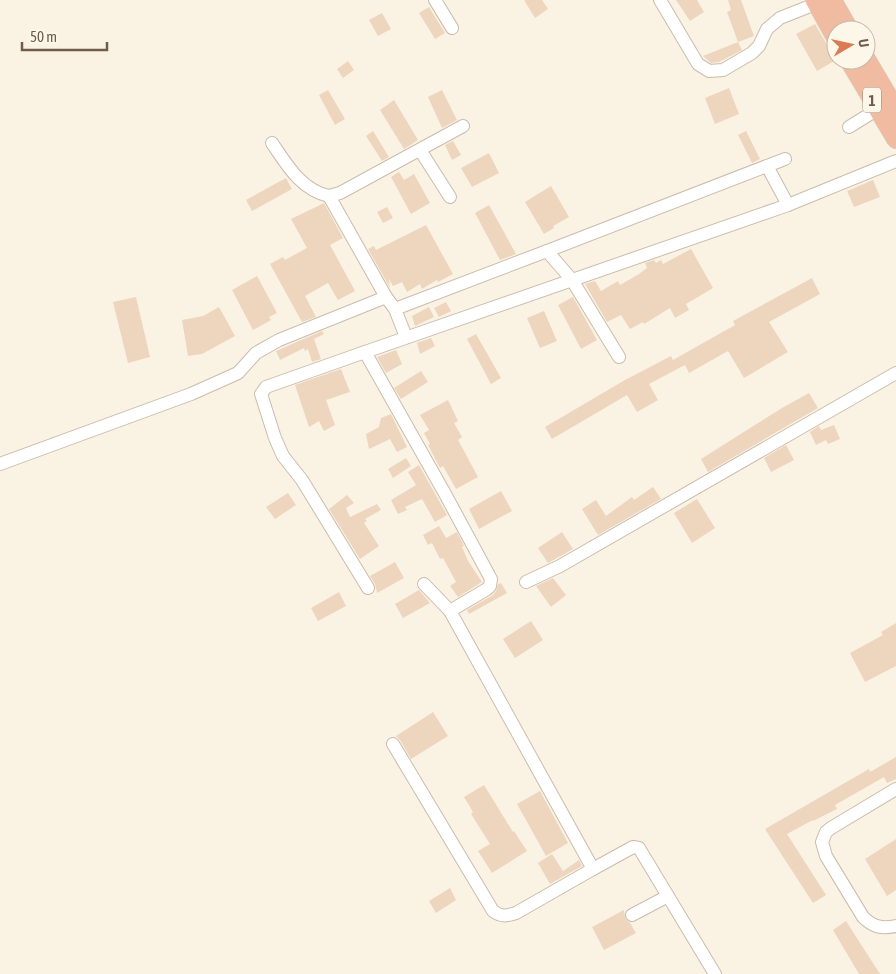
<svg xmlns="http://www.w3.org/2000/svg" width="896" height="974" viewBox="0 0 896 974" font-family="'Asap Condensed',sans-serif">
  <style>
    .building { fill: #eed5be }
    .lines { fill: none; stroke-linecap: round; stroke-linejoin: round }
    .minor-casing { stroke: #cbbcac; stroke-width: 14 }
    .highway-casing { stroke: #d7d1cd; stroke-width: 20 }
    .minor { stroke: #fff; stroke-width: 12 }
    .highway { stroke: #f0bba0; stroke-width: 19 }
    .labels { text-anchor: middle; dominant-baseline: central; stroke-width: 4; stroke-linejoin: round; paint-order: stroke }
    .shield { fill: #fdf7ea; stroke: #9b8a7b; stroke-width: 1 }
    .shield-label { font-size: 15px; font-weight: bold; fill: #715c4c }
  </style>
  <rect width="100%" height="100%" fill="#faf3e4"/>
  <g class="building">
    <path d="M524 0H542L548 9 535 18Z"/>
    <path d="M676 0H697L704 12 690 21Z"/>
    <path d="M728 0H741L754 36 738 42 727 12 731 10Z"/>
    <path d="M429 7 445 33 435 39 419 13Z"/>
    <path d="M382 13 391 29 378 36 369 20Z"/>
    <path d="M815 24 836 60 817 71 796 34Z"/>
    <path d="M738 42 742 50 719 62 711 63 703 56Z"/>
    <path d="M348 61 354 70 343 78 337 69Z"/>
    <path d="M729 88 739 114 715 124 705 98Z"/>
    <path d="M328 90 345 119 335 125 319 95Z"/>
    <path d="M442 90 457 120 442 128 428 97Z"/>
    <path d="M394 100 418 140 404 149 380 110Z"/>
    <path d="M373 131 389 157 382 161 366 136Z"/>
    <path d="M746 131 760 159 752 163 738 135Z"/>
    <path d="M453 141 461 155 452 160 445 145Z"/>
    <path d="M489 153 499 173 472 187 461 168Z"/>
    <path d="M399 172 404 180 414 174 430 203 411 214 391 177Z"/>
    <path d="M286 178 292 189 252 211 246 200Z"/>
    <path d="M873 180 880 197 854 207 847 191Z"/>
    <path d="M551 186 569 217 553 226 554 228 544 234 525 202Z"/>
    <path d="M324 203 343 238 330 245 355 291 338 300 328 283 305 296 316 317 302 322 270 264 283 257 285 260 307 248 291 219Z"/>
    <path d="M489 205 516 254 500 260 475 213Z"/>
    <path d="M387 207 393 218 383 223 377 212Z"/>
    <path d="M426 225 453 274 438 282 437 280 422 289 420 284 407 292 402 282 393 286 389 279 390 288 368 249 374 246 376 250Z"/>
    <path d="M691 249 713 288 686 304 689 310 675 318 670 308 644 324 643 322 630 329 621 315 607 322 585 284 595 281 601 291 618 281 620 285 639 274 647 268 645 263 654 260 656 263 661 260 663 264Z"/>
    <path d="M257 276 277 313 269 317 271 320 253 330 232 290Z"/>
    <path d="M812 278 820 294 769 322 788 352 744 378 728 351 689 373 685 365 649 384 658 400 637 412 627 395 552 439 545 427 625 380 671 356 673 360 735 325 733 321Z"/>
    <path d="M136 297 150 357 128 363 113 302Z"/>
    <path d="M573 297 597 340 581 349 558 305Z"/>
    <path d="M446 302 451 311 439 317 434 308Z"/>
    <path d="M219 307 235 336 202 354 188 356 182 320 203 316Z"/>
    <path d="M429 307 434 317 415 326 412 316Z"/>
    <path d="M544 311 557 341 540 348 527 318Z"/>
    <path d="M322 331 324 334 314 339 321 359 312 362 308 349 305 351 304 348 280 360 276 351Z"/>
    <path d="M476 334 501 378 491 384 467 339Z"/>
    <path d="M431 338 435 346 420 354 417 343Z"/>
    <path d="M396 350 402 364 386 373 377 357Z"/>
    <path d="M341 369 350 392 326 400 335 425 324 431 319 421 309 427 295 385Z"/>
    <path d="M421 371 428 382 401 399 394 388Z"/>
    <path d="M809 393 818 408 708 472 701 459 782 408Z"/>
    <path d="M448 400 458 421 454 423 462 437 458 440 478 477 456 489 443 466 440 468 428 445 430 444 424 433 429 430 420 415Z"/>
    <path d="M391 414 407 447 397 452 390 439 369 449 366 434 379 427 381 418Z"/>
    <path d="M834 425 840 439 828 444 826 440 816 445 810 432 819 426 821 430Z"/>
    <path d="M786 445 794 460 771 472 764 458Z"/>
    <path d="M406 458 411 466 393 478 388 469Z"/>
    <path d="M419 465 447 515 435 522 422 499 405 507 407 510 398 514 391 500 416 485 408 472Z"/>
    <path d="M653 487 661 499 598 535 582 509 596 500 606 516 632 497 634 500Z"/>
    <path d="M501 491 512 511 479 529 469 509Z"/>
    <path d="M288 493 296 505 275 519 266 507Z"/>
    <path d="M347 495 354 503 346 508 350 517 377 504 381 510 365 519 367 521 364 523 379 546 360 559 329 509Z"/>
    <path d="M697 499 715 528 692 543 674 513Z"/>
    <path d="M439 526 446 538 457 532 464 546 462 547 468 561 482 582 458 597 450 586 456 582 443 558 440 559 432 543 428 545 423 535Z"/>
    <path d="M562 532 573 549 548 563 538 548Z"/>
    <path d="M395 562 404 578 377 593 375 584 370 576Z"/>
    <path d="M553 578 566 595 551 607 536 586Z"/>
    <path d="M501 583 507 593 469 614 467 610 493 595 496 591 498 584Z"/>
    <path d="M419 590 430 603 403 618 395 604Z"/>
    <path d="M339 592 346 606 318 621 311 608Z"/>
    <path d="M531 621 543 640 515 658 503 639Z"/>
    <path d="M896 623V666L865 682 850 653 883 635 881 632Z"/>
    <path d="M433 712 448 736 411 759 400 740 396 736Z"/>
    <path d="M896 757V779L887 783 884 777 835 805 837 809 813 821V820L787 834 826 895 813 903 765 829 869 769 870 772Z"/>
    <path d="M484 785 513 832 514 831 527 851 492 873 478 851 490 844 471 814 473 812 464 797Z"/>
    <path d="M540 791 568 843 546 856 517 804Z"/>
    <path d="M896 839V890L887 896 865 859Z"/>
    <path d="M552 854 563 871 579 860 582 866 550 884 538 863Z"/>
    <path d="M450 888 456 900 436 913 429 901Z"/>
    <path d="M624 910 625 918 630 923 636 933 604 950 592 927Z"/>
    <path d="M846 921 880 974H859L833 930Z"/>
  </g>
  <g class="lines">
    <g class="minor-casing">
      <g id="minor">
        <path d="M435 0 452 28"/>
        <path d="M660 0 698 64 709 71 723 70 752 53 759 46 767 29 780 18 823 1"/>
        <path d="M849 127 878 109"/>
        <path d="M272 143C287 165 301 190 329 196"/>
        <path d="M420 150 450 197"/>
        <path d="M767 166 788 205"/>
        <path d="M547 251 785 159"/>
        <path d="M386 297 329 196 340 193 463 126"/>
        <path d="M395 309 406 337"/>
        <path d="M365 352 266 387 261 394 275 438 283 456 302 480 368 588"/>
        <path d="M0 464 191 394 238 373 256 353 279 340 386 297 395 309 547 251 572 280 619 357"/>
        <path d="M526 582 560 566 896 373"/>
        <path d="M424 584 450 611"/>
        <path d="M393 744 493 911C501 917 507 916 516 913L593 869"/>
        <path d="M896 789 831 828 826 832 822 842 826 856 863 917C873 927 882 929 896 926"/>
        <path d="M632 915 668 896"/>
        <path d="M715 974 639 848 633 847 593 869 450 611 487 589 490 586 491 579 444 492 365 352 788 205 896 161"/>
      </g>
    </g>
    <g class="highway-casing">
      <g id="highway">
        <path d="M815 0 836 38"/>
        <path d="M832 0 849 30"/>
        <path d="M866 59 896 110"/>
        <path d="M849 60 896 139"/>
      </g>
    </g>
    <use href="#minor" class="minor"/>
    <use href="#highway" class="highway"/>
  </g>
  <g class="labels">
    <rect class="shield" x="863" y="87.5" width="18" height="25" rx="4"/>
    <g class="shield-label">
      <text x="872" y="100">1</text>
    </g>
  </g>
  <g transform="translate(851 45) rotate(81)"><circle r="24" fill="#fdf7ea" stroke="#c5b9ab"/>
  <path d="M0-4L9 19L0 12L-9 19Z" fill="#db7b53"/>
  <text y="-8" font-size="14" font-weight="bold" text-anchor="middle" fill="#715c4c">U</text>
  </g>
  <path d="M22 42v8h85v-8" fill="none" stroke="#715c4c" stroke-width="2.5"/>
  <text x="30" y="42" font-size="15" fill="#715c4c" stroke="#fdf7ea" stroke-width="4" paint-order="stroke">50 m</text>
</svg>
